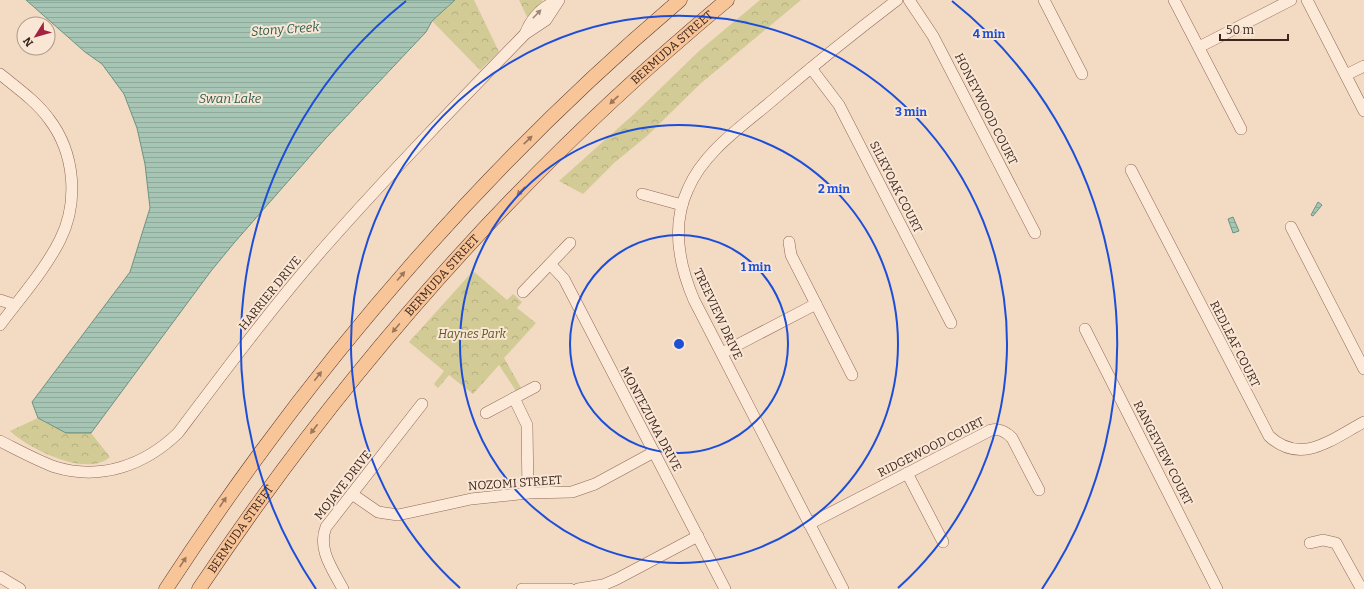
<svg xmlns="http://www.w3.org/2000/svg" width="1364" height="589" viewBox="0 0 1364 589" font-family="Bitter,serif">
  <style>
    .park { fill: url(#park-crowns) }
    .water { fill: url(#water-rules); stroke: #6b9481 }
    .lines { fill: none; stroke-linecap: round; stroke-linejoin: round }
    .minor-casing { stroke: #8f6958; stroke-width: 12 }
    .major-casing { stroke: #5c382c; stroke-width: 15 }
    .minor { stroke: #fce9d8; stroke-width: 11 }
    .major { stroke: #f8c598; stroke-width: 14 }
    .oneway { fill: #9c887a }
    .oneway2 { fill: #9a765a }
    .ring { fill: none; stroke: #1d4ed8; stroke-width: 2 }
    .labels { text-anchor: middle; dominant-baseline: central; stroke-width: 4; stroke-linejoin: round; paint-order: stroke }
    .street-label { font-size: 12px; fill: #3d261d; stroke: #f9e6d4 }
    .park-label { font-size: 12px; font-style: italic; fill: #5a5b22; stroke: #f9e6d4 }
    .water-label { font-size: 13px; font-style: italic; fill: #2b5e50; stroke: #f9e6d4 }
    .centre { fill: #1d4ed8; stroke: #f9e6d4; stroke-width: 2 }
    .ring-label { font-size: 12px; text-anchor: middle; font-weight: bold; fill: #1d4ed8; stroke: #f9e6d4; stroke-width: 4; stroke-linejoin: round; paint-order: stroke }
  </style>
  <defs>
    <pattern id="park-crowns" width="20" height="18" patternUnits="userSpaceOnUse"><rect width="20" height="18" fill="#d2cb96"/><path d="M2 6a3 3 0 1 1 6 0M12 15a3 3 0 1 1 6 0" fill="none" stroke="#b5ae81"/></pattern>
    <pattern id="water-rules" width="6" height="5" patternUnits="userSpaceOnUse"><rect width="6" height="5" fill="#a6c5b5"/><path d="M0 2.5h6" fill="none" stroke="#90a99b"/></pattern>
  </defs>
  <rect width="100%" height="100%" fill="#f2dac3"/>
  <g class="park">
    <path d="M455 0H474L499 52 480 70 432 21Z"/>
    <path d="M519 0H542L544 4 528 19Z"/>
    <path d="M760 0H801L700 84 647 136 614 163 583 194 559 181 634 114 699 51Z"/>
    <path d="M473 271 507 300 513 294 522 302 517 308 536 323 504 358 521 388 516 391 499 365 473 394 449 375 438 388 434 384 444 371 409 342Z"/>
    <path d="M38 418 66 433H91L110 457C87 478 29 449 10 431Z"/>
  </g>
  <g class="water">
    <path d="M26 0H455L432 21 426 32 326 138 234 243 211 271 91 433H66L38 418 32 402 130 272 150 208 145 164 137 128 124 94 102 64 85 52Z"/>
    <path d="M1318 202 1322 205 1313 216 1311 215Z"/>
    <path d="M1233 217 1239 231 1233 233 1228 219Z"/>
  </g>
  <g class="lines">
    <g class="minor-casing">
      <g id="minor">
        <path d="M909 0 933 36 1035 233"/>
        <path d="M1044 0 1082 74"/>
        <path d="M1174 0 1241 129"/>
        <path d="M1307 0 1364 111"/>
        <path d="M525 34C531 19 541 7 557 1"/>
        <path d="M1199 47 1291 0"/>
        <path d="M811 68 839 105 951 323"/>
        <path d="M0 74C17 88 36 101 49 119 75 153 79 202 60 240 45 270 20 298 0 325"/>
        <path d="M1346 75 1364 66"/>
        <path d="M1131 170 1269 436C1301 466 1332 439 1364 422"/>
        <path d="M642 194 682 205"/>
        <path d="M1291 227 1364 369"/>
        <path d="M789 242 791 255 852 375"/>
        <path d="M550 264 564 279 725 589"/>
        <path d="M523 292 570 243"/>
        <path d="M0 300 15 305"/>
        <path d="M1085 329 1217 589"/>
        <path d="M722 353 816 304"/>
        <path d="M514 398 527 425 528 493"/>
        <path d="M486 413 535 387"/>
        <path d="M0 441C18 450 36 460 55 467 101 481 145 465 178 433 227 368 276 302 330 241 393 170 459 102 525 34L546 20 559 0"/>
        <path d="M907 473 943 542"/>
        <path d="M352 494 378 512 398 515 471 499 528 493 572 492 595 484 654 452"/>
        <path d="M809 524 991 430C1000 428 1006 432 1012 438L1039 490"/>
        <path d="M1310 543 1323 540 1336 543 1361 588"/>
        <path d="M0 577 20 589"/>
        <path d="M343 589C333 570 317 549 326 527L422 404"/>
        <path d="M522 589H570"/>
        <path d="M578 589 603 585 617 579 698 536"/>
        <path d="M843 589 694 300C679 265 671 225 688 189 704 151 744 125 774 99 814 65 855 32 897 0"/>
      </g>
    </g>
    <g class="major-casing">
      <g id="major">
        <path d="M166 589C309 370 480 170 680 0"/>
        <path id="s1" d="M199 589C346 369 523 169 727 0"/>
      </g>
    </g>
    <use href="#minor" class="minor"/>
    <use href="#major" class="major"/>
  </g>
  <defs><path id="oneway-solid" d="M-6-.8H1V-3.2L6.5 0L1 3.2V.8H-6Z"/></defs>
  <use class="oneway" href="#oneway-solid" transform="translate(537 14) rotate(-46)"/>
  <g class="oneway2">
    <use href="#oneway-solid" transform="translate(614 100) rotate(137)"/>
    <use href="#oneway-solid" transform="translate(528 140) rotate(-44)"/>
    <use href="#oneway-solid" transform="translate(521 191) rotate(134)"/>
    <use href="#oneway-solid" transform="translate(401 276) rotate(-49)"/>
    <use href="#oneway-solid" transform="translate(396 328) rotate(130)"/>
    <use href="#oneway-solid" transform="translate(318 376) rotate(-52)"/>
    <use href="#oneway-solid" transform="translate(314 429) rotate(127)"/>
    <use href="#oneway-solid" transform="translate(223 502) rotate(-56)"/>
    <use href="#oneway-solid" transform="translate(183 562) rotate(-57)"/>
  </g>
  <g class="ring">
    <circle cx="679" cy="344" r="109"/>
    <circle cx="679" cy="344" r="219"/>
    <path d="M460 588A328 328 0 1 1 898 588"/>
    <path d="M316 589A438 438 0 0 1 406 1M952 1A438 438 0 0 1 1042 589"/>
  </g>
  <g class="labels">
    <g class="street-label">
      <text stroke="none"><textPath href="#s1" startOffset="721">BERMUDA STREET</textPath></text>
      <text transform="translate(986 109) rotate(63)">HONEYWOOD COURT</text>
      <text transform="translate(896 187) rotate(63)">SILKYOAK COURT</text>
      <text stroke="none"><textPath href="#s1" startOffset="397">BERMUDA STREET</textPath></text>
      <text transform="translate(270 293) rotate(-51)">HARRIER DRIVE</text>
      <text transform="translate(718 314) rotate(65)">TREEVIEW DRIVE</text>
      <text transform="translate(1235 344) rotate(63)">REDLEAF COURT</text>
      <text transform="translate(651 419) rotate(62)">MONTEZUMA DRIVE</text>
      <text transform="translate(931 447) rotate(-27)">RIDGEWOOD COURT</text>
      <text transform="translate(1163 453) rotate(63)">RANGEVIEW COURT</text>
      <text transform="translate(515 483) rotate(-4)">NOZOMI STREET</text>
      <text transform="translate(343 485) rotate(-52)">MOJAVE DRIVE</text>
      <text stroke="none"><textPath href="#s1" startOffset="73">BERMUDA STREET</textPath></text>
    </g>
    <g class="park-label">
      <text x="472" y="334">Haynes Park</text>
    </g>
    <g class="water-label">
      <text transform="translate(285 29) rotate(-4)">Stony Creek</text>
      <text x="230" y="98">Swan Lake</text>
    </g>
  </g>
  <circle cx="679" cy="344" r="6" class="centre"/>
  <g class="ring-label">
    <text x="989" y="38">4 min</text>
    <text x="911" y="116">3 min</text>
    <text x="834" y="193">2 min</text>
    <text x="756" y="271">1 min</text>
  </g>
  <g transform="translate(36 36) rotate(233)"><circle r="19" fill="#f9e6d4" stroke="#ae998b"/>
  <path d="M0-3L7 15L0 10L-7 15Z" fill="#a32240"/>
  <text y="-6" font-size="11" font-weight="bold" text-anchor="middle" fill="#3d261d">N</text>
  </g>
  <path d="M1220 34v6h68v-6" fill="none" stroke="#3d261d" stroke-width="2"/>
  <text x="1226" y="34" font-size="12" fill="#3d261d" stroke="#f9e6d4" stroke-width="3" paint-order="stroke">50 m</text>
</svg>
